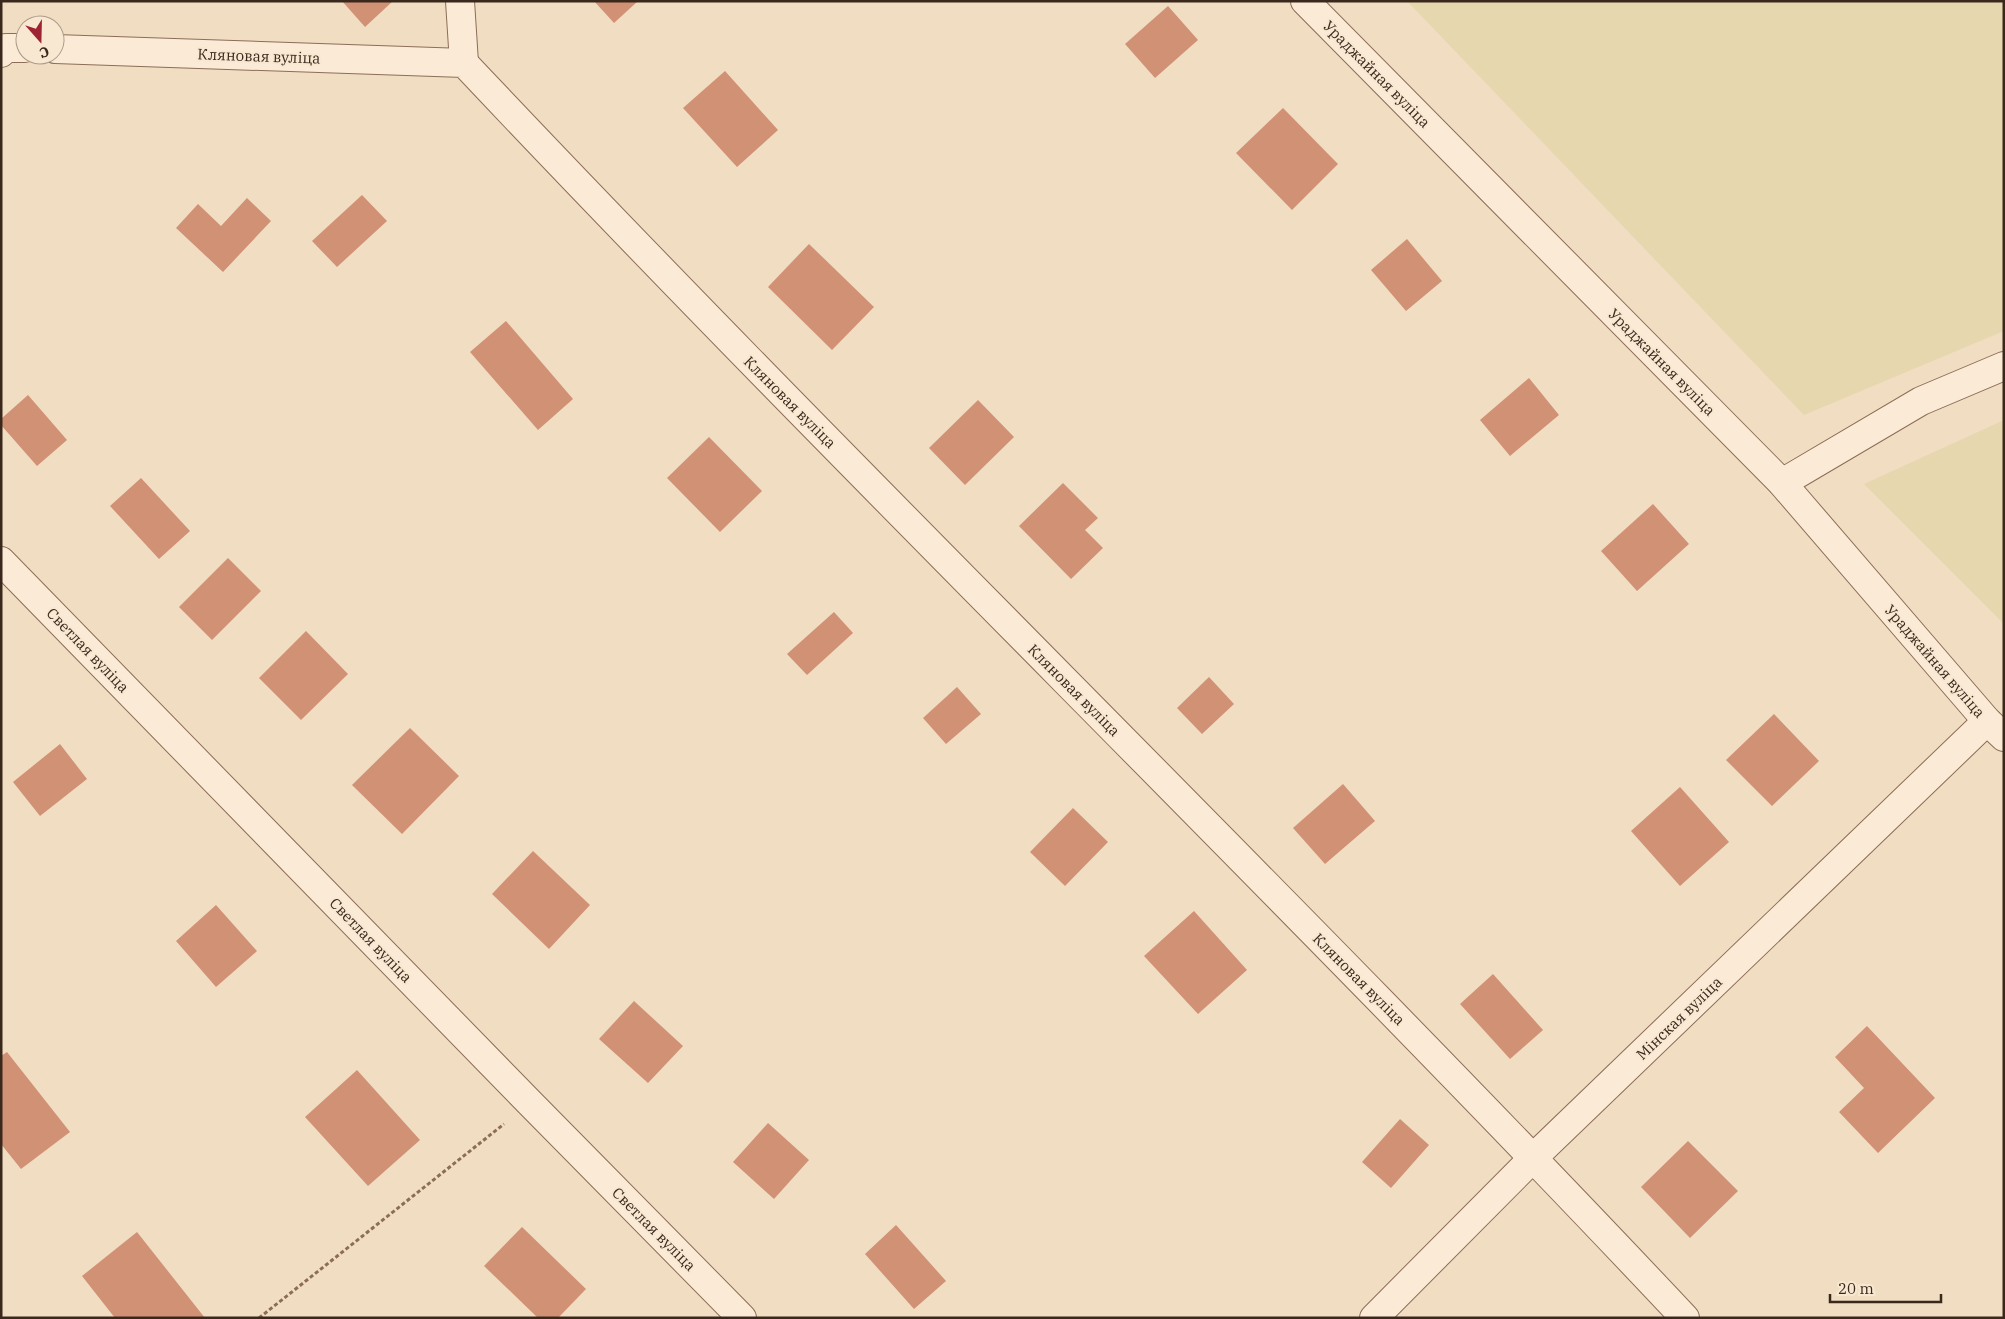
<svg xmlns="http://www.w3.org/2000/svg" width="2005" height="1319" viewBox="0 0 2005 1319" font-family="'IBM Plex Serif',serif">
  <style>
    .farmland { fill: #e7d7af }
    .building { fill: #d19175 }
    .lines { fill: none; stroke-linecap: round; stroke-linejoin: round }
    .minor-casing { stroke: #8c6d58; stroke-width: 30 }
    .path { stroke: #8c6d58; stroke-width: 3; stroke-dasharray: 4 2.5; stroke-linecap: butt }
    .minor { stroke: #fbebd6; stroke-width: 28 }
    .labels { text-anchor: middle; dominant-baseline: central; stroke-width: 4; stroke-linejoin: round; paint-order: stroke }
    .street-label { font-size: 15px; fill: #3b281d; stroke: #f8e8d2 }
  </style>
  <rect width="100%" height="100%" fill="#f1ddc2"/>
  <g class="farmland">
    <path d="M1407 1H2004V331L1804 415Z"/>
    <path d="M2004 420V624L1864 484Z"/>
  </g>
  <g class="building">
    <path d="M342 1H393L365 27Z"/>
    <path d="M594 1H638L614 23Z"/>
    <path d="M1168 6 1198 40 1155 78 1125 44Z"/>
    <path d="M725 71 778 130 737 167 683 108Z"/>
    <path d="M1283 108 1338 164 1292 210 1236 153Z"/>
    <path d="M362 195 387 221 337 267 312 241Z"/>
    <path d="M247 198 271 221 223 272 176 228 198 204 221 226Z"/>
    <path d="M1407 239 1442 281 1406 311 1371 270Z"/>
    <path d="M809 244 874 307 832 350 768 287Z"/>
    <path d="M506 321 573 399 538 430 470 352Z"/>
    <path d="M1529 378 1559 415 1510 456 1480 420Z"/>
    <path d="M28 395 67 440 37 466 1 425V419Z"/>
    <path d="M978 400 1014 437 965 485 929 448Z"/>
    <path d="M709 437 762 491 720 532 667 478Z"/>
    <path d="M141 478 190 531 159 559 110 506Z"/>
    <path d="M1063 483 1098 518 1085 530 1103 548 1071 579 1019 526Z"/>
    <path d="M1653 504 1689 544 1637 591 1601 551Z"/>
    <path d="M228 558 261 591 212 640 179 607Z"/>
    <path d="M834 612 853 633 807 675 787 654Z"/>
    <path d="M306 631 348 674 301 720 259 678Z"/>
    <path d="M1209 677 1234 704 1202 734 1177 708Z"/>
    <path d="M957 687 981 714 946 744 923 718Z"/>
    <path d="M1774 714 1819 761 1772 806 1726 760Z"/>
    <path d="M410 728 459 776 402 834 352 785Z"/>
    <path d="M60 744 87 779 40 816 13 782Z"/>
    <path d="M1343 784 1375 821 1325 864 1293 828Z"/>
    <path d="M1680 787 1729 842 1680 886 1631 831Z"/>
    <path d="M1073 808 1108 842 1065 886 1030 852Z"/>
    <path d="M533 851 590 905 549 949 492 894Z"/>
    <path d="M216 905 257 951 216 987 176 941Z"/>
    <path d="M1194 911 1247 970 1198 1014 1144 956Z"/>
    <path d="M1493 974 1543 1030 1510 1059 1460 1004Z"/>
    <path d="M634 1001 683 1046 648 1083 599 1039Z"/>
    <path d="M1867 1026 1935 1098 1878 1153 1839 1112 1864 1088 1835 1057Z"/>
    <path d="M7 1052 70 1132 21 1169 1 1144V1056Z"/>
    <path d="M357 1070 420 1140 368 1186 305 1117Z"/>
    <path d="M1400 1119 1429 1145 1391 1188 1362 1162Z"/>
    <path d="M768 1123 809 1160 774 1199 733 1162Z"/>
    <path d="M1688 1141 1738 1191 1690 1238 1641 1187Z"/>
    <path d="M896 1225 946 1281 914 1309 865 1254Z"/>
    <path d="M522 1227 586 1289 558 1318H538L484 1266Z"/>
    <path d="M137 1232 205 1318H115L82 1276Z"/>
  </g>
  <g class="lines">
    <g class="minor-casing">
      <g id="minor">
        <path d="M460 1 464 63"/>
        <path d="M1305 1 1782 483 1987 721 2004 737"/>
        <path d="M55 49 464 63C864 487 1285 893 1685 1318"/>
        <path d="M1 53 6 48H25"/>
        <path d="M1782 483 1921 401 2004 366"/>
        <path d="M1 561 530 1103 742 1318"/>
        <path d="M1374 1318 1534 1157 1987 721"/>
      </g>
    </g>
    <path class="path" d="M259 1318 504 1124"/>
    <use href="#minor" class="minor"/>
  </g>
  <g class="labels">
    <g class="street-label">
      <text transform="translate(259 56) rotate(2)">Кляновая вуліца</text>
      <text transform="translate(1377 74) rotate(45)">Ураджайная вуліца</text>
      <text transform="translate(1662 362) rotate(45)">Ураджайная вуліца</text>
      <text transform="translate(790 402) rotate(45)">Кляновая вуліца</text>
      <text transform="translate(88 650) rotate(46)">Светлая вуліца</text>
      <text transform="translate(1935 661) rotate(49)">Ураджайная вуліца</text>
      <text transform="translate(1074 690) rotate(45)">Кляновая вуліца</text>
      <text transform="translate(371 940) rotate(46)">Светлая вуліца</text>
      <text transform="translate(1359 979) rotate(45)">Кляновая вуліца</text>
      <text transform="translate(1679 1018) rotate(-44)">Мінская вуліца</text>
      <text transform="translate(654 1229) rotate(45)">Светлая вуліца</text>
    </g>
  </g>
  <rect width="2005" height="1319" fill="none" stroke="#3b281d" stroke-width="5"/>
  <g transform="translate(40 40) rotate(160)"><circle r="24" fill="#f8e8d2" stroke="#ac9b8a"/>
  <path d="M0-4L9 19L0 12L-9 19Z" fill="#9f2433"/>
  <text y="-8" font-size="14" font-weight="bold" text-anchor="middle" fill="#3b281d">С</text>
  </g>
  <path d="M1830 1294v8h111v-8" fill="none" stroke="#3b281d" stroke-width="2.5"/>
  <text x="1838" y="1294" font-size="15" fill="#3b281d" stroke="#f8e8d2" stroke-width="4" paint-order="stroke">20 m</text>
</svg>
